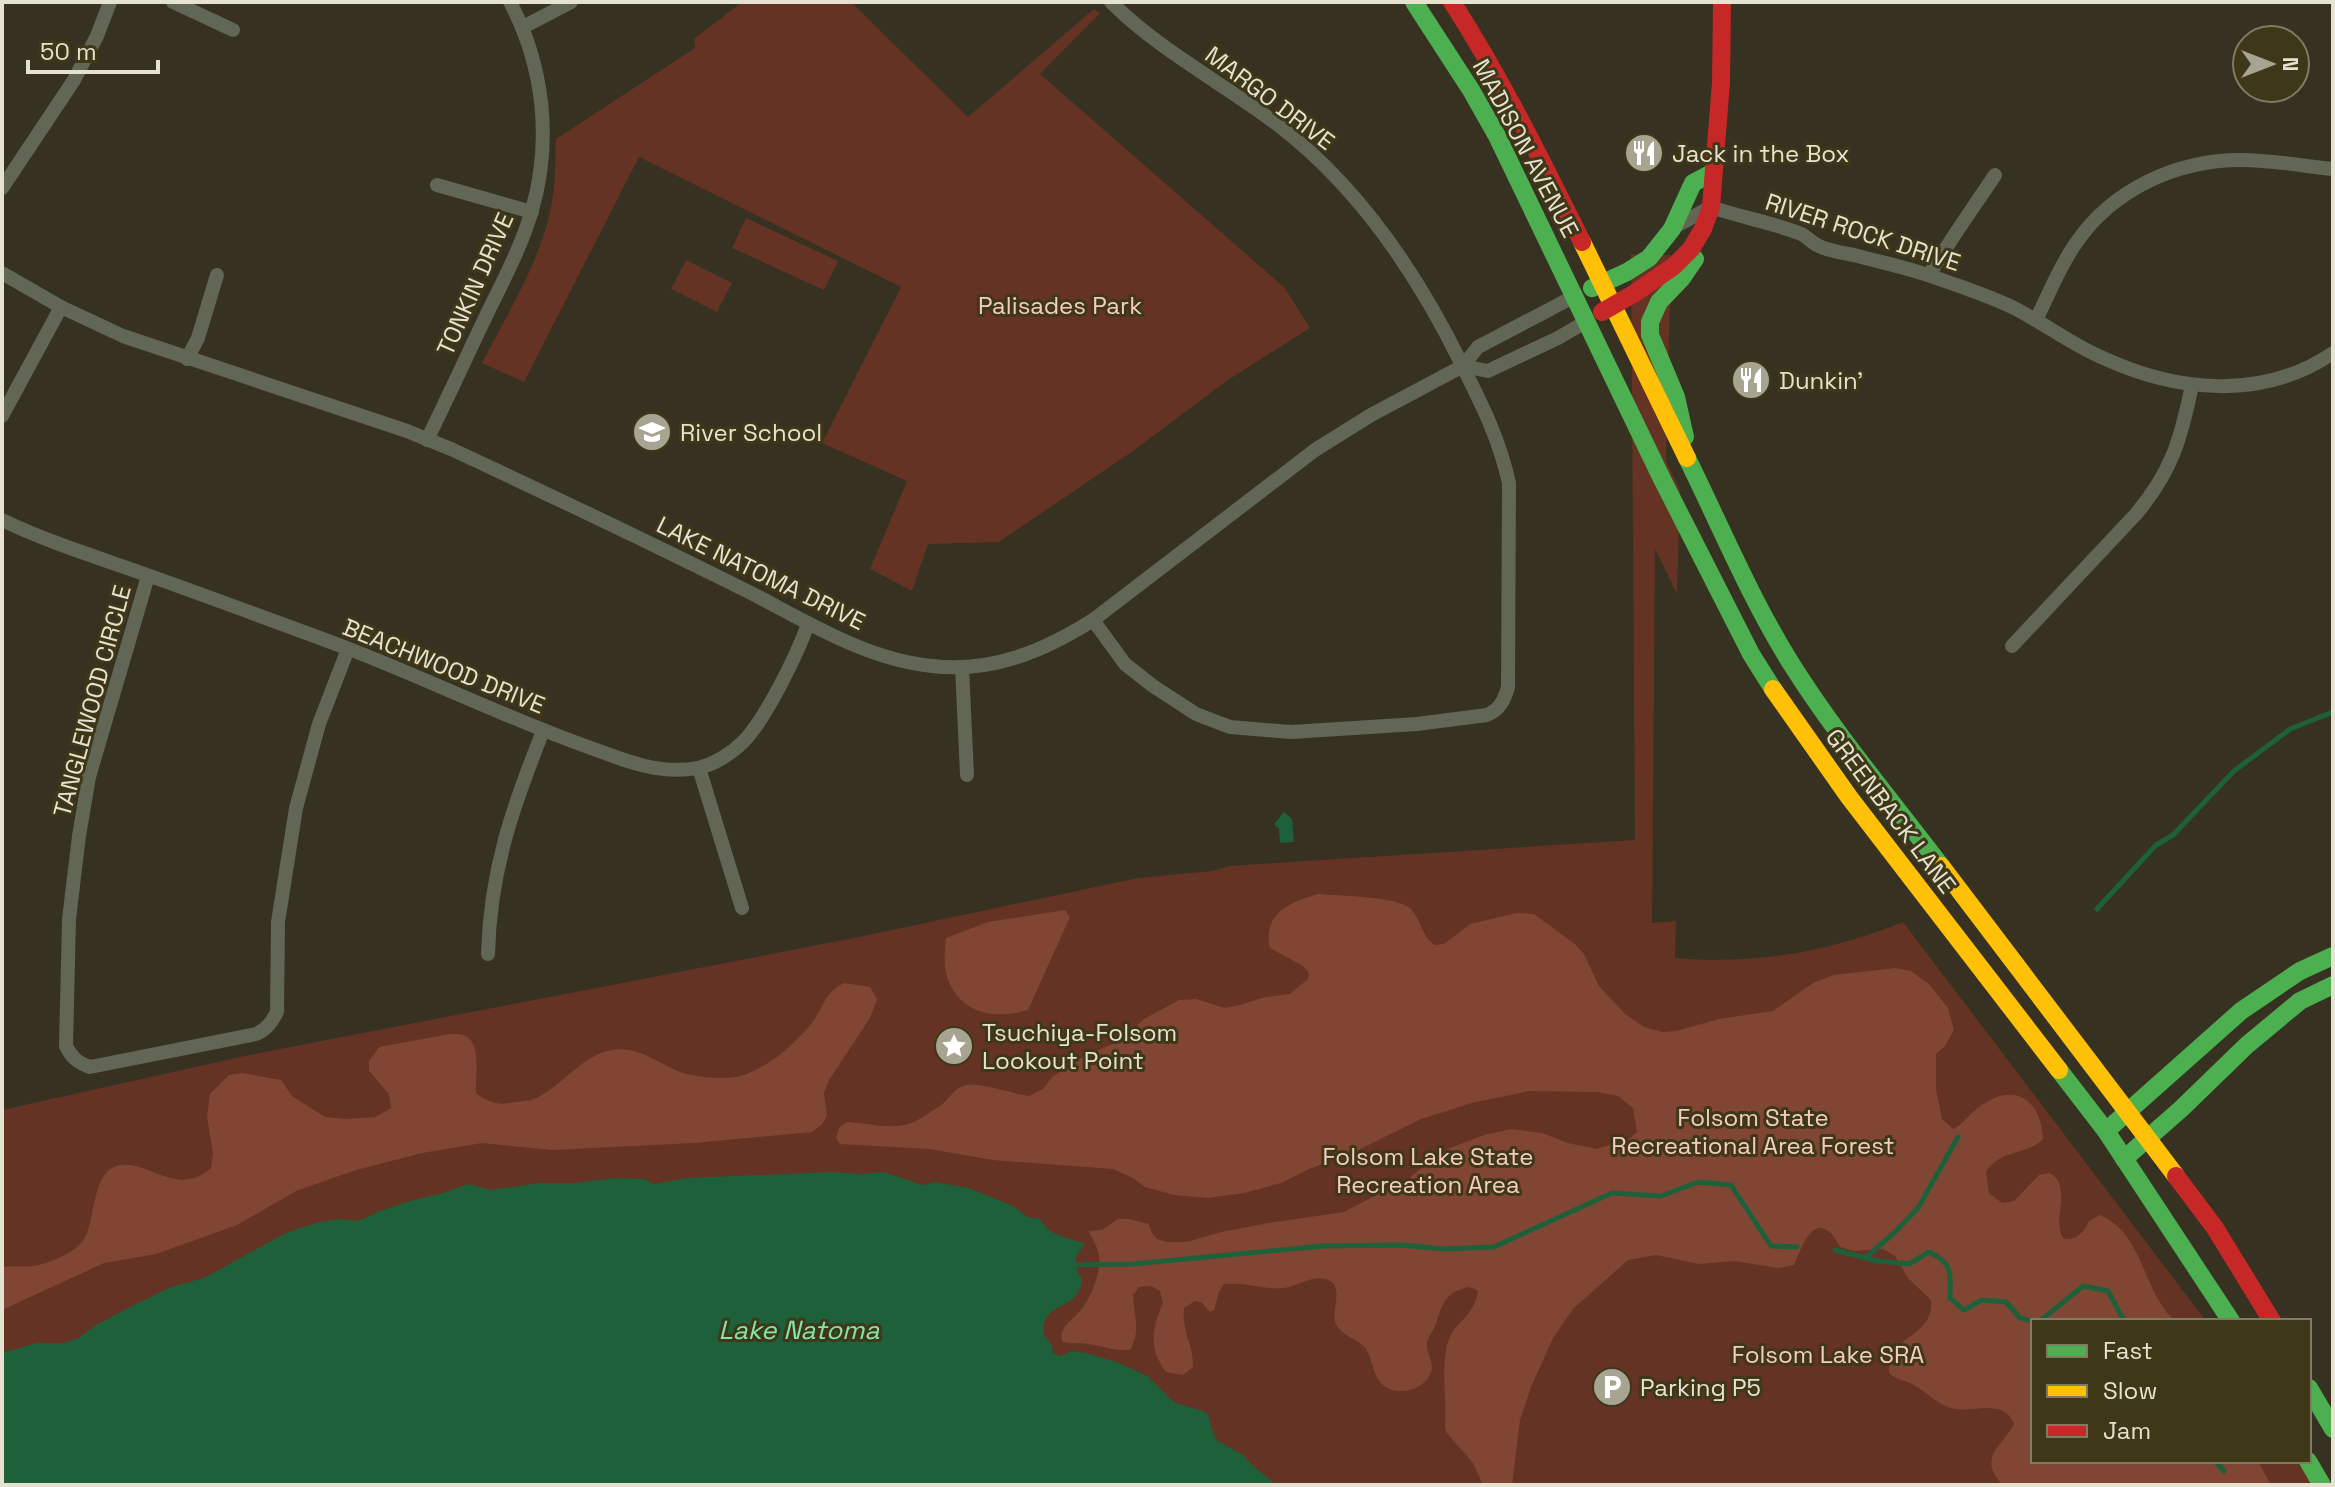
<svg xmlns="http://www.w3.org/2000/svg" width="2335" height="1487" viewBox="0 0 2335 1487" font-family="'Space Grotesk',sans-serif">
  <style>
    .green { fill: #643323 }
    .forest { fill: #804633 }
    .water { fill: #1e603a }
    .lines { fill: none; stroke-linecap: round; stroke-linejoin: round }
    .stream { stroke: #1e603a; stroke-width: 5 }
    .street { stroke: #626655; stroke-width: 14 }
    .fast { stroke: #4caf50; stroke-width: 18 }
    .slow { stroke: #ffc107; stroke-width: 18 }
    .jam { stroke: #c62828; stroke-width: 18 }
    .labels { text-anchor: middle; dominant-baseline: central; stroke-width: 6; stroke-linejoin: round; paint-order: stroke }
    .street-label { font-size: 24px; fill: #e6e2d0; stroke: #3e3718 }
    .poi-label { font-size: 24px; fill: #e6e2d0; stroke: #3e3718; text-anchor: start }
    .park-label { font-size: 24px; fill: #f6ccc1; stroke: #3e3718 }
    .water-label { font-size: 26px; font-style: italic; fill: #83e5a8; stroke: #3e3718 }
  </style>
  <rect width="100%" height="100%" fill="#363120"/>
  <g class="green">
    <path d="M742 2H851L968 117 1094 9 1100 13 1040 74 1285 288 1310 328 1228 380 1133 451 999 542 928 544 912 591 870 569 907 481 822 443 901 287 639 157 524 382 482 363C509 310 545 255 553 195 556 177 555 157 556 139L695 48 694 39Z"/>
    <path d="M746 218 838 261 824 290 732 248Z"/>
    <path d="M1631 254 1671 255 1666 461 1680 490 1677 594 1655 549 1652 923 1676 921 1675 958C1755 965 1829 952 1903 922L2206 1321H2033V1461H2309L2328 1485H2V1110L249 1055 854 938 1138 878 1213 871 1229 866 1635 840Z"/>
    <path d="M686 260 732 283 717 312 671 289Z"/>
  </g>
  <g class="forest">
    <path d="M1318 894C1338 896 1398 896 1411 909 1421 920 1422 937 1435 945L1444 944 1470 924 1517 913 1534 914 1576 945 1584 954 1599 986 1625 1014 1644 1027 1663 1032 1676 1031 1719 1019 1773 1011 1813 983 1834 975 1896 968 1911 971 1930 985 1948 1008 1954 1030 1945 1046 1936 1054V1089L1942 1119 1953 1129C1964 1124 1968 1115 1978 1108 2012 1081 2041 1097 2043 1139 2027 1156 2002 1148 1986 1172L1989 1193 2002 1203 2014 1201 2039 1175 2050 1173C2074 1188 2050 1220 2064 1239 2078 1240 2083 1233 2089 1221L2100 1215C2144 1234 2142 1291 2175 1321H2033V1461H2258L2271 1485H2003C1976 1459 2003 1445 2014 1424 2003 1397 1974 1414 1951 1408 1936 1404 1926 1391 1912 1384 1904 1380 1896 1380 1889 1373 1887 1334 1935 1338 1931 1300L1908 1278 1895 1256 1883 1249 1854 1251 1840 1247C1837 1242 1833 1234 1828 1231 1810 1217 1799 1254 1794 1265L1778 1268 1734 1261 1699 1264 1656 1255 1628 1260 1573 1309 1553 1338 1531 1387 1520 1420 1512 1485H1483L1473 1463 1446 1432 1445 1426C1447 1401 1440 1362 1449 1339 1457 1320 1473 1318 1478 1291 1472 1287 1469 1286 1462 1289 1443 1294 1441 1310 1435 1326 1433 1331 1428 1337 1427 1342 1425 1353 1435 1362 1431 1372 1425 1391 1394 1398 1381 1383 1372 1373 1373 1360 1366 1349 1358 1338 1340 1336 1335 1322 1331 1309 1346 1284 1325 1279 1313 1275 1297 1286 1284 1288 1264 1290 1241 1281 1224 1284L1219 1292 1214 1310 1210 1312 1201 1302 1195 1301 1184 1308C1181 1329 1194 1346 1193 1367L1183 1375 1166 1372C1148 1348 1152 1328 1163 1303L1160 1291 1151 1286 1139 1287 1133 1295C1134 1314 1141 1333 1130 1350 1115 1351 1104 1347 1089 1344 1080 1342 1071 1345 1062 1341 1060 1325 1072 1321 1081 1310 1092 1296 1101 1272 1099 1255 1097 1245 1092 1239 1089 1231L1102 1230 1118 1219H1129L1149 1224 1152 1233 1157 1239 1167 1242H1187L1221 1232 1268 1223 1344 1212 1409 1178 1445 1150 1484 1135 1511 1129 1542 1133 1568 1143 1596 1149 1628 1140 1637 1132 1633 1108 1618 1096 1597 1092 1529 1091 1472 1103 1421 1119 1350 1154 1309 1169 1281 1183 1244 1193 1208 1198 1174 1195 1145 1187 1133 1178 1113 1169 993 1160 929 1149 840 1144 836 1138 839 1128 847 1122C867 1123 895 1131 914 1122 923 1118 931 1111 940 1106 949 1100 953 1089 963 1086 978 1081 1012 1094 1029 1096L1043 1089 1052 1077 1077 1060 1123 1039 1144 1019 1179 1000 1196 999 1224 1008 1240 1005 1265 997 1290 994 1308 979 1309 973 1303 966 1270 948C1262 913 1291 902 1318 894Z"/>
    <path d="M1065 910 1070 917 1028 1010C991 1021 954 1012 945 969 944 959 945 948 946 938L988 922Z"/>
    <path d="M844 983 870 987 877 999 870 1018 829 1080 824 1093 827 1116 822 1124 812 1132 694 1143 551 1150 482 1143 422 1153 356 1170 296 1191 237 1225 156 1254 104 1263 2 1310V1267C14 1265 27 1268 39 1265 52 1262 74 1252 82 1242 96 1224 91 1180 112 1168 142 1152 175 1201 211 1168L213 1152 207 1117 210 1094 229 1075 242 1073 281 1080 292 1096 325 1117 346 1119 375 1117 391 1108 389 1094 369 1071V1061L379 1047 450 1034C485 1030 475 1068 476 1093 488 1103 500 1106 515 1102 521 1101 528 1101 534 1099 561 1088 581 1055 612 1050 636 1046 654 1060 675 1070 692 1078 730 1081 747 1074 774 1063 797 1042 814 1020 825 1004 825 992 844 983Z"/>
  </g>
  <g class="water">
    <path d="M1284 812 1292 819 1294 842 1280 843 1279 829 1274 824Z"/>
    <path d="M833 1172 861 1174 884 1172 922 1185 935 1182 968 1188 1011 1205 1029 1218H1038C1042 1221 1044 1225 1047 1228 1054 1235 1075 1241 1084 1243V1247C1072 1256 1074 1269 1082 1279 1080 1313 1039 1299 1044 1336L1052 1345 1053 1353 1060 1356 1072 1351 1085 1353 1117 1362 1147 1376 1175 1403 1203 1411 1208 1415 1213 1433 1218 1441 1243 1455 1252 1465 1276 1485H2V1353L37 1343H63L77 1339 96 1325 132 1306 171 1287 204 1278 288 1232 316 1223 339 1219 355 1221 364 1219 377 1212 410 1201 443 1193 468 1184 490 1190 539 1183H575L618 1178 644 1179 654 1184 687 1178Z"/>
  </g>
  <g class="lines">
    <g class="stream">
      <path d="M2097 909 2156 845 2173 835 2234 771 2290 729 2333 712"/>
      <path d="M1835 1250 1877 1261 1909 1264 1929 1252C1954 1264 1950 1273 1950 1298L1964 1310 1982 1300 2006 1302 2020 1318 2033 1321"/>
      <path d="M1865 1258 1893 1234 1918 1208 1958 1137"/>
      <path d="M1071 1265 1133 1264 1323 1246 1401 1245 1444 1249 1494 1247 1612 1193 1661 1196 1698 1182 1731 1185 1771 1246 1797 1247"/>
      <path d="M2040 1321 2083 1286 2108 1291 2124 1321"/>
      <path d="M2215 1461 2224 1471"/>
    </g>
    <g class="street">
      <path d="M173 2 233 30"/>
      <path d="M523 27 571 2"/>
      <path d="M437 185 532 212"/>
      <path d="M2 188 74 80 97 36 110 2"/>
      <path d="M1676 226 1711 207C1740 217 1770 222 1799 233 1806 235 1811 243 1819 246 1829 251 1843 253 1854 255 1883 263 1914 269 1942 280 1967 289 1992 297 2016 309 2045 324 2071 344 2101 357 2176 392 2262 401 2333 353"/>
      <path d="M2 273 61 307 123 336 407 431 451 449C552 496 653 544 753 594 809 623 868 660 932 666 992 673 1044 651 1093 620L1315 450 1371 415 1463 366 1478 347 1575 296"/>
      <path d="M1929 275C1950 240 1973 208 1995 175"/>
      <path d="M2036 320C2049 294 2059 267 2076 243 2113 189 2177 160 2241 160 2271 160 2303 166 2333 169"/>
      <path d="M187 359 198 338 217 275"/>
      <path d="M1463 366 1488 371 1558 338 1587 321"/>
      <path d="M2 416 61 307"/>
      <path d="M427 440C447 399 466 358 485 318 502 283 521 248 532 210 552 141 544 66 510 2"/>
      <path d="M2 520C50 543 100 558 150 576 215 599 279 623 344 647 423 677 500 715 580 744 617 757 656 776 697 768 714 765 732 753 744 741 766 718 797 655 808 624"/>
      <path d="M148 576 89 777 79 836 69 919 66 1046C72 1058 78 1063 90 1067L256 1034C267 1029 271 1023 277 1012L278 922 296 808 319 724 348 649"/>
      <path d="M1093 620 1125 664 1153 686 1196 714 1230 727 1291 732 1417 724 1487 715C1500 709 1504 701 1508 687L1509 483C1499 438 1482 405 1462 365 1418 275 1358 186 1278 125 1223 83 1160 51 1111 2"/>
      <path d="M2012 646 2136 514C2172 471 2181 439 2192 385"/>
      <path d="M962 667 967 775"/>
      <path d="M699 768 742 908"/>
      <path d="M488 954C490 871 513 806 543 731"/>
    </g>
    <g class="fast">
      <path d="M1414 2 1471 90 1497 136 1662 479 1751 654 1773 689"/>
      <path d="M1592 288 1627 272 1649 258 1672 229 1693 183 1712 173"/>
      <path d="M1685 437 1676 397 1650 335V322L1659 302 1682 278 1695 259"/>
      <path d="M1687 458C1721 527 1751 600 1792 665 1836 735 1891 800 1941 866"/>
      <path d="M2059 1070 2106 1131 2231 1321"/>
      <path d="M2106 1131 2241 1011 2300 971 2333 956"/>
      <path d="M2124 1159 2181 1109 2247 1045 2300 1001 2333 985"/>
      <path d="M2309 1388 2333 1429"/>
      <path d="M2308 1461 2322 1485"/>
    </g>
    <g class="slow">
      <path d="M1582 242 1687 458"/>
      <path d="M1773 689 1849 797 2059 1070"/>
      <path d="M1941 866 2176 1176"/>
    </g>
    <g class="jam">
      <path d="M1452 2C1502 80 1541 159 1582 242"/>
      <path d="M1602 312 1635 293 1674 266 1691 249 1703 229 1711 207 1721 83 1722 2"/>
      <path d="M2176 1176 2215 1228 2272 1321"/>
    </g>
  </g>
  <defs>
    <g id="restaurant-disc" transform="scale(2)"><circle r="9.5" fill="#a8a492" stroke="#3e3718"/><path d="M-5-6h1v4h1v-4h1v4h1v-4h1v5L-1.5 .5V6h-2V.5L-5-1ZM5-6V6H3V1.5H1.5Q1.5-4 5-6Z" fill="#fff"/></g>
    <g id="school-disc" transform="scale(2)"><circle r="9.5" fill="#a8a492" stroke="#3e3718"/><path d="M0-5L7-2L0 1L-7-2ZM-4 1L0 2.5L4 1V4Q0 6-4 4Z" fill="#fff"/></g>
    <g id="sight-disc" transform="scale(2)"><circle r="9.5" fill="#a8a492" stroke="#3e3718"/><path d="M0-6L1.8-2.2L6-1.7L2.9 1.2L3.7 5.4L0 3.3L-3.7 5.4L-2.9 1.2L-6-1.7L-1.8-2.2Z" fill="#fff"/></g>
    <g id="parking-disc" transform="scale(2)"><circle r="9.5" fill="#a8a492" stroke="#3e3718"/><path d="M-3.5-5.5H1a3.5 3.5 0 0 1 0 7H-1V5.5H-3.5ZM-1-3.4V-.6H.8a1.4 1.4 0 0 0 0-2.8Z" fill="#fff"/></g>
  </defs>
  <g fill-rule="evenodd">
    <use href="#restaurant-disc" x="1644" y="153"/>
    <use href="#restaurant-disc" x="1751" y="380"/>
    <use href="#school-disc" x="652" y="432"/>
    <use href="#sight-disc" x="954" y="1046"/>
    <use href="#parking-disc" x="1612" y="1387"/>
  </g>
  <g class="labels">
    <g class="street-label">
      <text transform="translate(1270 98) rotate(37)">MARGO DRIVE</text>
      <text transform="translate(1526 148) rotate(62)">MADISON AVENUE</text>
      <text transform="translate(1863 232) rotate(18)">RIVER ROCK DRIVE</text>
      <text transform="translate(475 284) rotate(-66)">TONKIN DRIVE</text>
      <text transform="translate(761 573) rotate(26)">LAKE NATOMA DRIVE</text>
      <text transform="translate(444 666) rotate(22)">BEACHWOOD DRIVE</text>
      <text transform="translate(92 701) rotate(-75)">TANGLEWOOD CIRCLE</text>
      <text transform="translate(1891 811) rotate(53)">GREENBACK LANE</text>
    </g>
    <g class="poi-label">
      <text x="1672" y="153">Jack in the Box</text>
      <text x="1779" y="380">Dunkin'</text>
      <text x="680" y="432">River School</text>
      <text x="982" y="1032">Tsuchiya-Folsom<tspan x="982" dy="28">Lookout Point</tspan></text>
      <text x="1640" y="1387">Parking P5</text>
    </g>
    <g class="park-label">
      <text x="1060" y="305">Palisades Park</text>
      <text x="1753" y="1117">Folsom State<tspan x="1753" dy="28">Recreational Area Forest</tspan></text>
      <text x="1428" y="1156">Folsom Lake State<tspan x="1428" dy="28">Recreation Area</tspan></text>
      <text x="1828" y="1354">Folsom Lake SRA</text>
    </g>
    <g class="water-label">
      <text x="799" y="1330">Lake Natoma</text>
    </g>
  </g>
  <rect width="2335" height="1487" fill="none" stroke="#e6e2d0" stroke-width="8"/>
  <rect x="2031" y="1319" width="280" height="144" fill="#3e3718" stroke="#817b62" stroke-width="2"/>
  <rect x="2047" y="1345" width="40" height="12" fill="#4caf50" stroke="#817b62" stroke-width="2"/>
  <text x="2103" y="1359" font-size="24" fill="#e6e2d0">Fast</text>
  <rect x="2047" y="1385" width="40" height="12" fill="#ffc107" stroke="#817b62" stroke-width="2"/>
  <text x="2103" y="1399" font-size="24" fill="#e6e2d0">Slow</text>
  <rect x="2047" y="1425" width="40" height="12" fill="#c62828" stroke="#817b62" stroke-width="2"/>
  <text x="2103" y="1439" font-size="24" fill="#e6e2d0">Jam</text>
  <g transform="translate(2271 64) rotate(90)"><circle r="38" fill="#3e3718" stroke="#817b62" stroke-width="2"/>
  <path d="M0-6L14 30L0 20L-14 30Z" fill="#a8a492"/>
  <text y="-12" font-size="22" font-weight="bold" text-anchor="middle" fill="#e6e2d0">N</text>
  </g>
  <path d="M28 60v12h130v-12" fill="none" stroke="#e6e2d0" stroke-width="4"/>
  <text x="40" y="60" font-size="24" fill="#e6e2d0" stroke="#3e3718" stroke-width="6" paint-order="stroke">50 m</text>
</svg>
